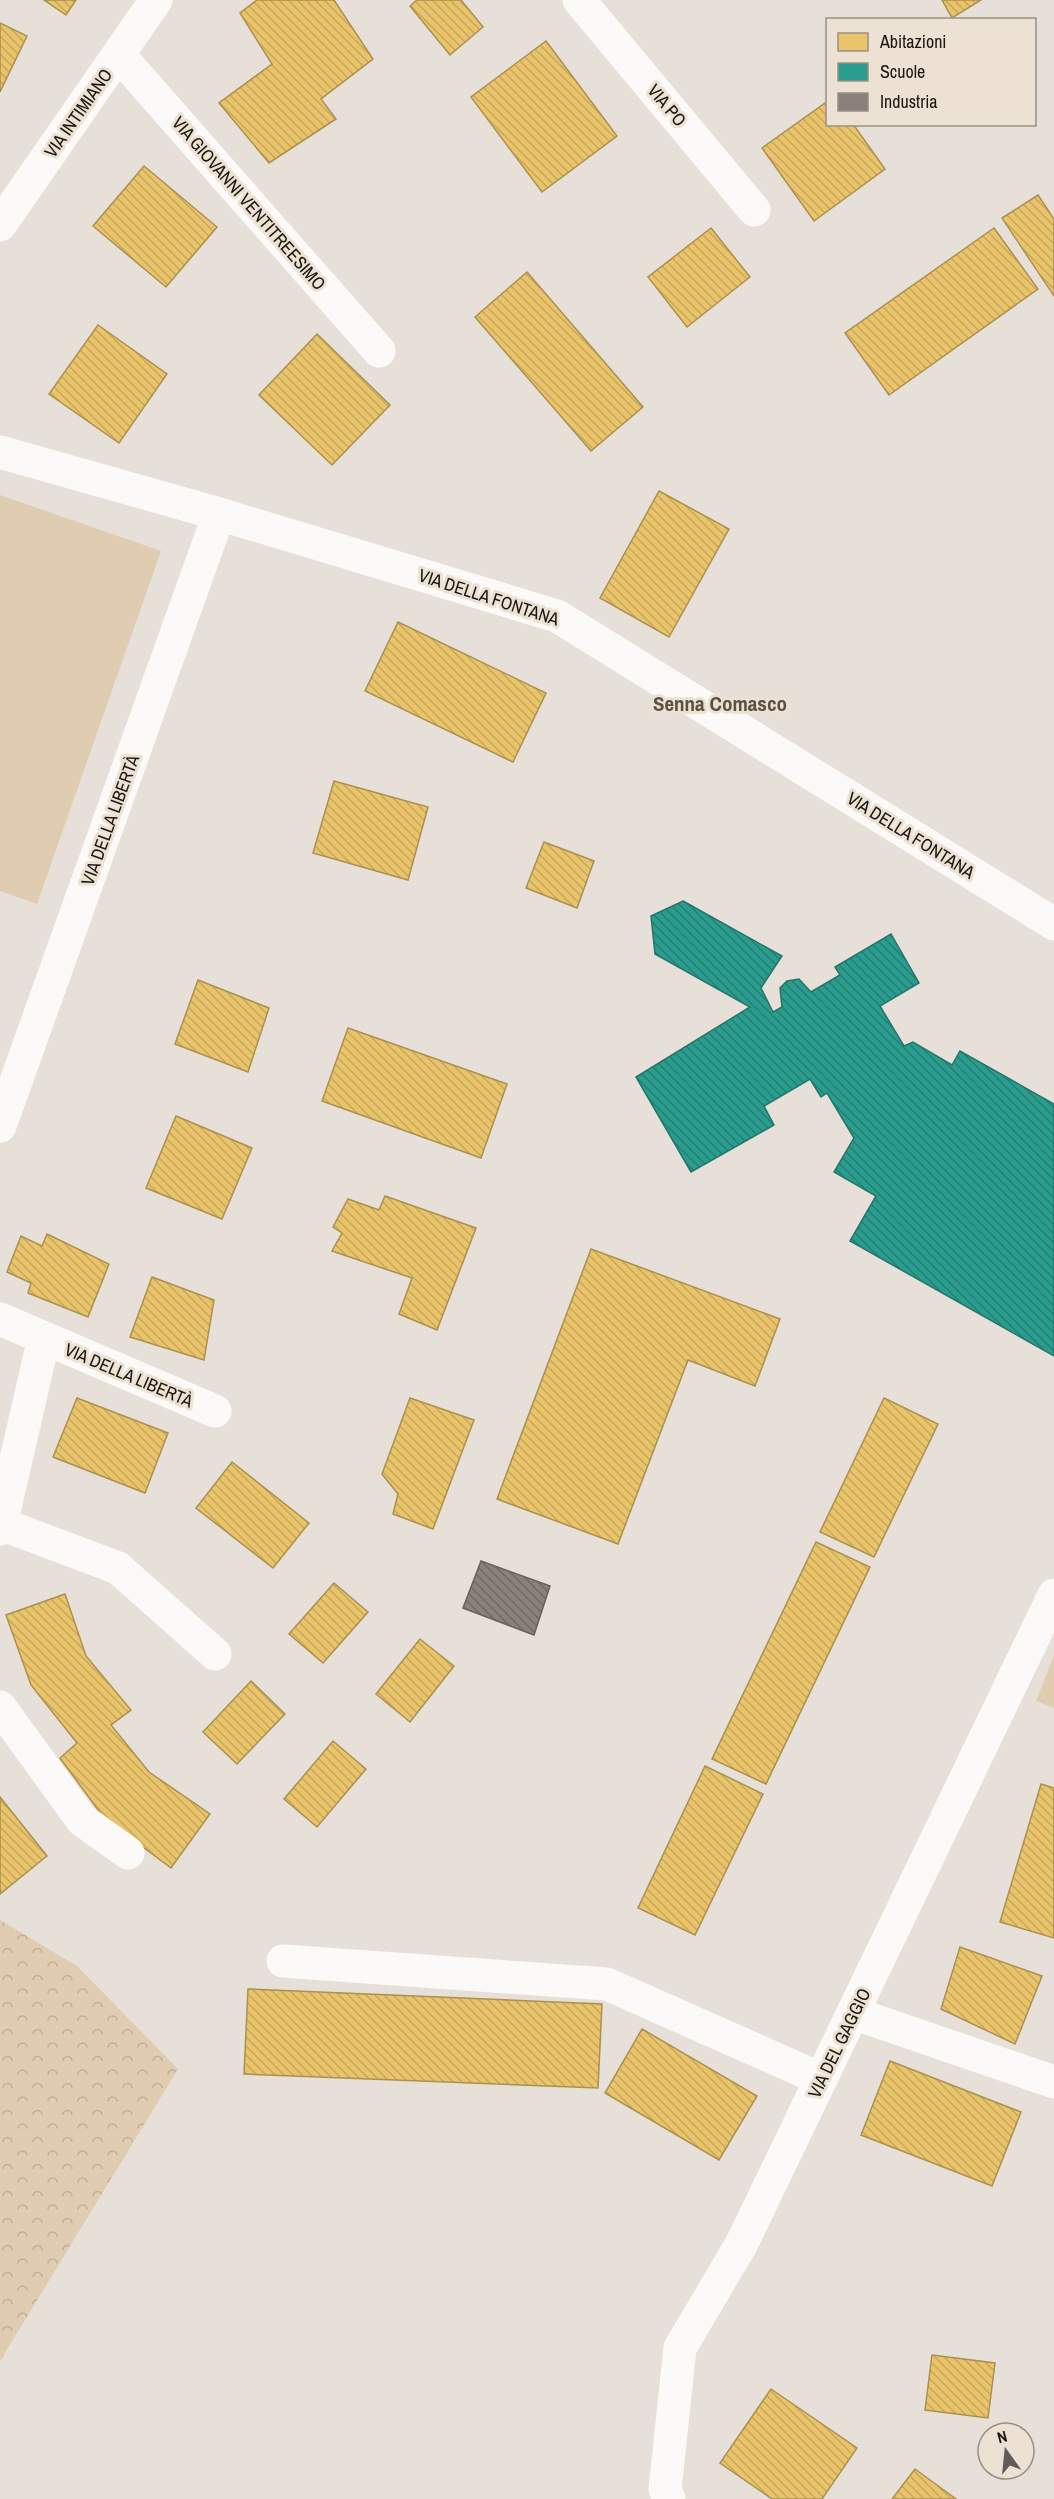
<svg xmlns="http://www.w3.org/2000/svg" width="1054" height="2499" viewBox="0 0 1054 2499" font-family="'Archivo Narrow',sans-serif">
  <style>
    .forest { fill: url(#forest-crowns) }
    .park { fill: #e0ccb0 }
    .homes { fill: url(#homes-back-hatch); stroke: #ab904f; stroke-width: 1.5 }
    .schools { fill: url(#schools-back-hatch); stroke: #257469; stroke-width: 1.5 }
    .industry { fill: url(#industry-back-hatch); stroke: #68615c; stroke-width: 1.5 }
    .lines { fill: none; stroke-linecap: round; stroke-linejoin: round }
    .minor { stroke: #fbfaf9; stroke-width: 33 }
    .tertiary { stroke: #fbfaf9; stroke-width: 33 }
    .labels { text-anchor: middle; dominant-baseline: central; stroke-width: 6; stroke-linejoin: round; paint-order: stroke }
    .street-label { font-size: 18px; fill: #1a1610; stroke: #ece1d2 }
    .quarter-label { font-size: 21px; font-weight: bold; fill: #5a5144; stroke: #ece1d2 }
  </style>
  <defs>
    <pattern id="forest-crowns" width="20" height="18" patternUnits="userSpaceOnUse" patternTransform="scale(1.5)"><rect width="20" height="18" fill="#e0ccb0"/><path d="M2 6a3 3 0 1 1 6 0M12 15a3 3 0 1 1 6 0" fill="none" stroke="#c0ae96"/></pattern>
    <pattern id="homes-back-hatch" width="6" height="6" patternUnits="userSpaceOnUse" patternTransform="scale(1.5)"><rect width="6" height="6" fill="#e9c46a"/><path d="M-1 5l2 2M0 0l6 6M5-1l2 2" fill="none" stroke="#c7a85b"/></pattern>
    <pattern id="schools-back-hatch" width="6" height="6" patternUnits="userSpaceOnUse" patternTransform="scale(1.5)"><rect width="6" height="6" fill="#2a9d8f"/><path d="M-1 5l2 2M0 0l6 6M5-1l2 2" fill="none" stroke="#237f73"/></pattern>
    <pattern id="industry-back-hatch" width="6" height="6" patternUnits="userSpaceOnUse" patternTransform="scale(1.5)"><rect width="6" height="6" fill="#8a817c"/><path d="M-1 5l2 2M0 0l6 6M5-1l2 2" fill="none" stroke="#706964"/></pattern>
  </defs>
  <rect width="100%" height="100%" fill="#e6e0d8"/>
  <path class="forest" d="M0 1920 77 1966 178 2069 0 2361Z"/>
  <g class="park">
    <path d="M0 495 161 551 37 904 0 891Z"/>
    <path d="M1054 1655V1708L1036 1701Z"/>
  </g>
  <g class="homes">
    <path d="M44 0H76L66 15Z"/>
    <path d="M257 0H334L373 59 321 99 336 119 269 163 219 103 272 64 240 13Z"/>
    <path d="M417 0H461L483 27 450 55 410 6Z"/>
    <path d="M942 0H981L952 18Z"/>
    <path d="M0 23 27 36 0 92Z"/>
    <path d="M546 41 617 136 542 192 471 97Z"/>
    <path d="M828 101V124H853L885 169 814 221 762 148Z"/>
    <path d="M144 166 217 227 166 287 93 226Z"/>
    <path d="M1038 195 1054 219V296L1002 218Z"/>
    <path d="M711 228 750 277 687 327 648 277Z"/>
    <path d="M994 228 1038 289 889 395 845 333Z"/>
    <path d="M527 272 643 407 591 451 475 317Z"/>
    <path d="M98 325 167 374 119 443 49 394Z"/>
    <path d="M317 334 390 405 332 465 259 395Z"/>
    <path d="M659 491 729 529 669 637 600 598Z"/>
    <path d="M398 622 546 693 513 762 365 691Z"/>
    <path d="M334 781 428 807 408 880 313 853Z"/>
    <path d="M544 842 594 861 577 908 526 888Z"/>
    <path d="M198 980 269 1008 248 1072 175 1044Z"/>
    <path d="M348 1028 507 1084 481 1158 322 1101Z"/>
    <path d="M176 1116 252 1148 222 1219 146 1188Z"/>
    <path d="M385 1196 476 1228 437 1330 399 1314 412 1278 332 1251 342 1233 333 1227 348 1199 379 1210Z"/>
    <path d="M47 1234 109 1264 88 1317 28 1293 31 1283 7 1272 21 1236 42 1246Z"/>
    <path d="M591 1249 780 1319 755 1386 688 1360 618 1544 497 1499Z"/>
    <path d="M152 1277 214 1300 204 1360 130 1337Z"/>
    <path d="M77 1398 168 1433 145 1493 53 1457Z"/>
    <path d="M410 1398 474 1420 433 1529 393 1514 398 1494 382 1474Z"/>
    <path d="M884 1398 938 1424 874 1557 820 1532Z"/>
    <path d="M232 1462 309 1523 273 1568 196 1508Z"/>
    <path d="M816 1542 870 1567 766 1784 712 1759Z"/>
    <path d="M334 1583 368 1612 323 1663 289 1634Z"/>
    <path d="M65 1594 86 1656 131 1710 111 1725 149 1772 210 1814 171 1868 104 1818 60 1758 77 1743 31 1685 6 1615Z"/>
    <path d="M420 1639 454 1666 410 1722 376 1694Z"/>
    <path d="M251 1681 285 1714 237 1764 203 1732Z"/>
    <path d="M333 1741 366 1769 317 1827 284 1799Z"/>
    <path d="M705 1766 763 1794 695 1935 638 1908Z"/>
    <path d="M1041 1784 1054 1788V1938L1000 1922Z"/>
    <path d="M0 1797 47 1856 0 1894Z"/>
    <path d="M960 1947 1042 1976 1015 2044 941 2009Z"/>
    <path d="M248 1989 602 2004 598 2088 244 2074Z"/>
    <path d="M642 2029 757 2096 719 2160 605 2093Z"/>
    <path d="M890 2061 1021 2112 992 2186 861 2135Z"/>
    <path d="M932 2355 995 2363 988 2418 925 2410Z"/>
    <path d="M771 2389 857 2448 822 2499H772L720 2463Z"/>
    <path d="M915 2469 956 2499H892Z"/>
  </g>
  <path class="schools" d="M683 901 782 956 761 988 773 1012 782 1007 780 988 787 981 799 979 811 992 840 975 835 967 891 934 919 983 880 1006 904 1046 913 1042 952 1065 960 1051 1054 1104V1356L850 1241 876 1196 834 1172 854 1138 827 1093 821 1097 810 1079 764 1106 774 1125 691 1172 636 1077 750 1007 655 954 651 916Z"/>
  <path class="industry" d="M481 1561 550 1586 534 1635 463 1608Z"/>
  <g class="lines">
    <g class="minor">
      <path d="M579 0 754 210"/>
      <path d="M119 55 379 351"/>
      <path d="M0 452 219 514 557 616 1054 924"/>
      <path d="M0 1126 219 514"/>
      <path d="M0 1319 215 1411"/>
      <path d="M1 1524 118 1568 215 1654"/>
      <path d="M0 1529 44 1338"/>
      <path d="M0 1707 82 1820 128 1853"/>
      <path d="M283 1961 607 1984 821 2079"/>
      <path d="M853 2013 1054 2082"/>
      <path d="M669 2499 665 2489 680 2348 742 2243 1054 1595"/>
    </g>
    <path class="tertiary" d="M0 225 156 0"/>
  </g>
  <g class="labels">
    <g class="street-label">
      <text transform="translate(667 105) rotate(50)">VIA PO</text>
      <text transform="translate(78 113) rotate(-55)">VIA INTIMIANO</text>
      <text transform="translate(249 203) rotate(49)">VIA GIOVANNI VENTITREESIMO</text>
      <text transform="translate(489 597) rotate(18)">VIA DELLA FONTANA</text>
      <text transform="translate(110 820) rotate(-70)">VIA DELLA LIBERTÀ</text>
      <text transform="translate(911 835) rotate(32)">VIA DELLA FONTANA</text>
      <text transform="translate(129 1375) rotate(23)">VIA DELLA LIBERTÀ</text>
      <text transform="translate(839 2043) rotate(-64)">VIA DEL GAGGIO</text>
    </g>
    <g class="quarter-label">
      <text x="720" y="703">Senna Comasco</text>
    </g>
  </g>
  <rect x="826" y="18" width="210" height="108" fill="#ece1d2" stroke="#989084" stroke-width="1.5"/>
  <rect x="838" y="33" width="30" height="18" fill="#e9c46a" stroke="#989084" stroke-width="1.5"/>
  <text x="880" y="48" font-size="18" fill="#1a1610">Abitazioni</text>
  <rect x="838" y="63" width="30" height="18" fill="#2a9d8f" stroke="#989084" stroke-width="1.5"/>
  <text x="880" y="78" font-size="18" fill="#1a1610">Scuole</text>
  <rect x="838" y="93" width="30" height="18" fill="#8a817c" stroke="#989084" stroke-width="1.5"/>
  <text x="880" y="108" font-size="18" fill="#1a1610">Industria</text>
  <g transform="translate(1006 2451) rotate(345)"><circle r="28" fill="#ece1d2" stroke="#989084" stroke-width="1.5"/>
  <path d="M0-4.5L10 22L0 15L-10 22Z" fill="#615d56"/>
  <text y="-9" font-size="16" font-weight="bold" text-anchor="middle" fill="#1a1610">N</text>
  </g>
</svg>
